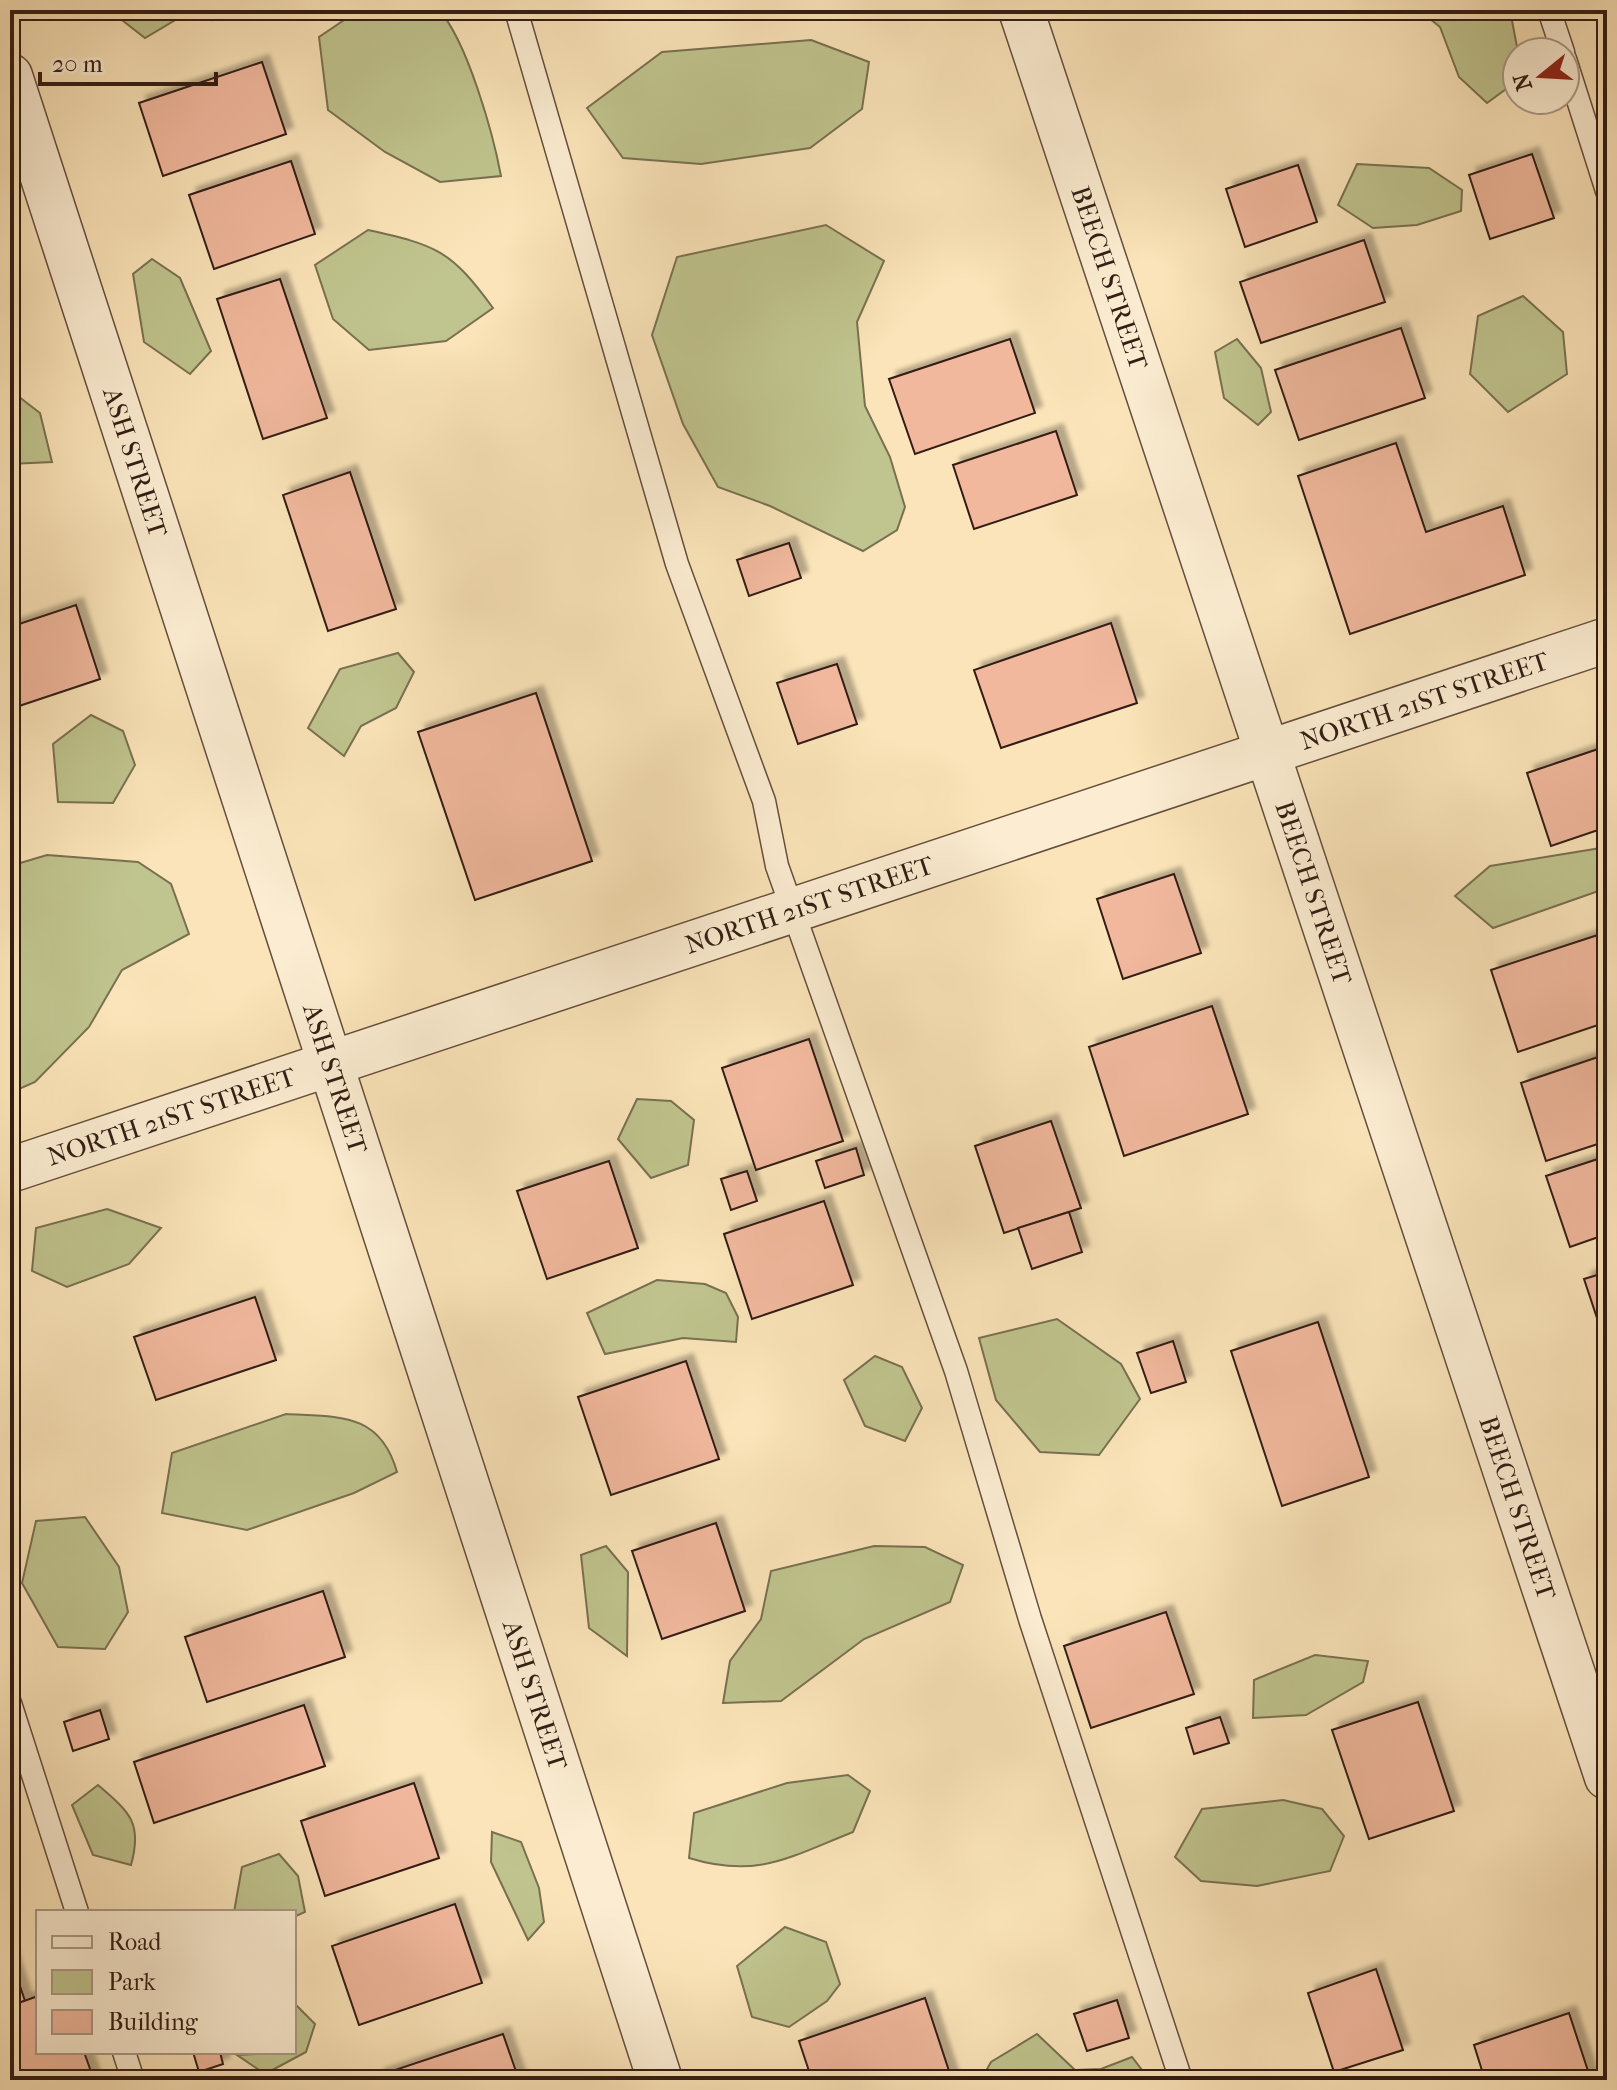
<svg xmlns="http://www.w3.org/2000/svg" width="1617" height="2090" viewBox="0 0 1617 2090" font-family="'IM FELL French Canon',serif">
  <style>
    .green { fill: #c0c48e; stroke: #797051; stroke-width: 2 }
    .building { fill: #f1b89d; stroke: #321c14; stroke-width: 2; filter: url(#shadow) }
    .lines { fill: none; stroke-linecap: round; stroke-linejoin: round }
    .service-casing { stroke: #644e3d; stroke-width: 25 }
    .minor-casing { stroke: #644e3d; stroke-width: 47 }
    .service { stroke: #fcedd2; stroke-width: 22 }
    .minor { stroke: #fcedd2; stroke-width: 44 }
    .labels { text-anchor: middle; dominant-baseline: central; stroke-width: 6; stroke-linejoin: round; paint-order: stroke }
    .street-label { font-size: 26px; fill: #321c14; stroke: #fcedd2 }
  </style>
  <defs>
    <filter id="shadow"><feDropShadow dx="7" dy="-7" stdDeviation="2" flood-color="#0004"/></filter>
  </defs>
  <rect width="100%" height="100%" fill="#fbe4b9"/>
  <filter id="stains"><feTurbulence type="fractalNoise" baseFrequency=".0025" numOctaves="4"/><feColorMatrix values="0 0 0 0 .2 0 0 0 0 .09 0 0 0 0 .02 0 0 0 .5 -.17"/></filter>
  <radialGradient id="worn" r=".72"><stop offset=".6" stop-color="#630" stop-opacity="0"/><stop offset="1" stop-color="#630" stop-opacity=".3"/></radialGradient>
  <g class="green">
    <path d="M109 10H176L177 19 145 38Z"/>
    <path d="M359 10H439C467 41 493 133 501 176L440 182 385 152 328 110 319 37Z"/>
    <path d="M1419 10H1510L1518 52 1517 81 1487 103 1459 77 1440 27Z"/>
    <path d="M811 40 869 62 862 109 810 148 701 164 623 158 587 108 662 52Z"/>
    <path d="M1357 164 1429 168 1462 190 1461 211 1417 225 1373 228 1338 205Z"/>
    <path d="M826 225 884 261 857 322 865 406 890 457 905 507 897 530 863 551 770 506 718 487 683 424 652 335 677 257Z"/>
    <path d="M368 230C436 245 451 250 493 308L446 341 369 350 333 319 315 265Z"/>
    <path d="M152 259 180 278 211 351 190 374 144 342 133 274Z"/>
    <path d="M1523 296 1563 332 1567 374 1508 412 1470 374 1478 316Z"/>
    <path d="M1237 339 1261 368 1271 412 1258 425 1224 398 1215 352Z"/>
    <path d="M10 390 40 413 52 462 10 464Z"/>
    <path d="M398 653 414 672 396 708 361 726 344 756 308 728 340 669Z"/>
    <path d="M91 715 123 731 135 765 113 803 58 802 53 744Z"/>
    <path d="M1607 847V888L1493 928 1455 896 1490 866Z"/>
    <path d="M47 855 138 862 171 884 189 934 122 970 89 1027 35 1082 10 1093V866Z"/>
    <path d="M637 1099 671 1101 694 1120 688 1165 651 1178 618 1139Z"/>
    <path d="M107 1209 161 1228 129 1264 67 1287 32 1271 36 1228Z"/>
    <path d="M657 1280 705 1284 726 1293 738 1317 736 1342 683 1338 605 1354 587 1313Z"/>
    <path d="M1057 1319 1121 1364 1140 1399 1099 1455 1040 1452 996 1400 979 1338Z"/>
    <path d="M875 1356 902 1367 922 1408 905 1441 865 1426 844 1380Z"/>
    <path d="M286 1414C339 1417 380 1412 397 1472L354 1493 247 1530 162 1513 172 1453Z"/>
    <path d="M85 1517 119 1567 128 1612 105 1649 58 1647 22 1583 36 1521Z"/>
    <path d="M606 1546 628 1572 627 1656 589 1628 581 1555Z"/>
    <path d="M874 1546 925 1547 963 1565 950 1602 864 1639 781 1701 723 1703 730 1661 761 1619 771 1571Z"/>
    <path d="M1315 1655 1368 1661 1363 1682 1306 1715 1253 1718 1254 1680Z"/>
    <path d="M848 1775 870 1791 853 1832C790 1857 757 1879 689 1858L694 1813 787 1783Z"/>
    <path d="M98 1785C129 1812 143 1822 131 1865L93 1855 72 1805Z"/>
    <path d="M1283 1800 1322 1809 1344 1836 1330 1871 1257 1886 1201 1881 1175 1857 1202 1809Z"/>
    <path d="M492 1832 521 1842 539 1888 544 1922 528 1940 491 1862Z"/>
    <path d="M279 1854 298 1876 305 1912 294 1917V1912H234L242 1867Z"/>
    <path d="M785 1927 826 1942 840 1984 827 2001 789 2027 752 2017 737 1966Z"/>
    <path d="M294 2003 315 2024 306 2052 265 2074 237 2055 294 2052Z"/>
    <path d="M1037 2034 1075 2070 1101 2069 1132 2057 1145 2074 1140 2080H981L991 2062Z"/>
  </g>
  <g class="building">
    <path d="M209 10H242L213 20Z"/>
    <path d="M262 62 286 134 163 176 139 103Z"/>
    <path d="M1532 154 1554 218 1490 239 1469 175Z"/>
    <path d="M291 161 315 234 214 269 189 195Z"/>
    <path d="M1298 165 1317 222 1245 247 1226 189Z"/>
    <path d="M1364 240 1385 302 1261 343 1240 282Z"/>
    <path d="M280 279 327 418 263 439 217 299Z"/>
    <path d="M1401 328 1425 398 1299 440 1275 370Z"/>
    <path d="M1010 339 1035 413 915 454 889 379Z"/>
    <path d="M1056 431 1077 495 974 529 953 465Z"/>
    <path d="M1396 443 1426 532 1503 506 1525 575 1350 634 1298 476Z"/>
    <path d="M350 472 396 609 328 631 283 495Z"/>
    <path d="M789 543 801 578 749 596 737 560Z"/>
    <path d="M76 605 100 679 10 709V627Z"/>
    <path d="M1111 623 1137 703 1001 748 974 670Z"/>
    <path d="M837 664 857 724 798 744 777 683Z"/>
    <path d="M536 693 592 861 475 900 418 732Z"/>
    <path d="M1607 746V827L1551 846 1527 773Z"/>
    <path d="M1174 874 1201 953 1123 979 1097 899Z"/>
    <path d="M1607 932V1022L1518 1052 1491 970Z"/>
    <path d="M1212 1006 1248 1114 1124 1156 1089 1047Z"/>
    <path d="M809 1039 843 1141 756 1170 722 1068Z"/>
    <path d="M1607 1054V1141L1546 1161 1521 1083Z"/>
    <path d="M1051 1121 1081 1208 1004 1233 975 1146Z"/>
    <path d="M856 1148 864 1175 825 1188 816 1161Z"/>
    <path d="M1607 1156V1234L1570 1247 1546 1176Z"/>
    <path d="M609 1161 638 1248 547 1279 517 1191Z"/>
    <path d="M747 1171 757 1201 731 1210 721 1179Z"/>
    <path d="M824 1201 853 1285 752 1319 724 1234Z"/>
    <path d="M1069 1212 1082 1252 1032 1269 1018 1228Z"/>
    <path d="M1607 1272V1341L1605 1342 1584 1279Z"/>
    <path d="M255 1297 276 1360 156 1400 134 1337Z"/>
    <path d="M1318 1322 1369 1477 1282 1506 1231 1351Z"/>
    <path d="M1173 1341 1186 1382 1151 1393 1137 1353Z"/>
    <path d="M686 1361 719 1459 611 1495 578 1397Z"/>
    <path d="M716 1523 745 1611 662 1639 632 1551Z"/>
    <path d="M323 1591 345 1657 207 1702 185 1637Z"/>
    <path d="M1166 1612 1194 1694 1091 1728 1064 1646Z"/>
    <path d="M1418 1702 1454 1811 1369 1839 1332 1730Z"/>
    <path d="M304 1705 325 1766 154 1823 134 1762Z"/>
    <path d="M100 1710 109 1739 73 1751 64 1722Z"/>
    <path d="M1220 1717 1229 1743 1194 1754 1186 1728Z"/>
    <path d="M414 1783 439 1858 325 1896 301 1821Z"/>
    <path d="M455 1904 482 1983 359 2025 332 1946Z"/>
    <path d="M10 1956 25 2001 10 2006Z"/>
    <path d="M1376 1969 1403 2050 1334 2072 1308 1993Z"/>
    <path d="M38 1996V2052H84L94 2080H10V2006Z"/>
    <path d="M925 1998 952 2080H812L799 2041Z"/>
    <path d="M1117 2000 1129 2038 1087 2051 1074 2014Z"/>
    <path d="M1569 2013 1591 2080H1485L1474 2045Z"/>
    <path d="M503 2034 519 2080H379L377 2076Z"/>
    <path d="M193 2052H220L223 2064 199 2072Z"/>
  </g>
  <g class="lines">
    <g class="service-casing">
      <g id="service">
        <path d="M516 10 677 564 764 801 777 866 956 1371 1030 1619 1181 2080"/>
        <path d="M1549 10 1563 52"/>
        <path d="M1565 59 1607 191"/>
        <path d="M10 1703 77 1912"/>
        <path d="M124 2052 133 2080"/>
      </g>
    </g>
    <g class="minor-casing">
      <g id="minor">
        <path id="s1" d="M1021 10 1607 1777"/>
        <path id="s2" d="M10 76 660 2080"/>
        <path id="s3" d="M10 1170 1607 640"/>
      </g>
    </g>
    <use href="#service" class="service"/>
    <use href="#minor" class="minor"/>
  </g>
  <g class="labels">
    <g class="street-label">
      <text stroke="none"><textPath href="#s1" startOffset="282">BEECH STREET</textPath></text>
      <text stroke="none"><textPath href="#s2" startOffset="406">ASH STREET</textPath></text>
      <text stroke="none"><textPath href="#s3" startOffset="1490">NORTH 21ST STREET</textPath></text>
      <text stroke="none"><textPath href="#s1" startOffset="930">BEECH STREET</textPath></text>
      <text stroke="none"><textPath href="#s3" startOffset="842">NORTH 21ST STREET</textPath></text>
      <text stroke="none"><textPath href="#s2" startOffset="1054">ASH STREET</textPath></text>
      <text stroke="none"><textPath href="#s3" startOffset="170">NORTH 21ST STREET</textPath></text>
      <text stroke="none"><textPath href="#s1" startOffset="1578">BEECH STREET</textPath></text>
      <text stroke="none"><textPath href="#s2" startOffset="1702">ASH STREET</textPath></text>
    </g>
  </g>
  <rect width="1617" height="2090" fill="none" stroke="#fbe4b9" stroke-width="40"/>
  <rect x="12" y="12" width="1593" height="2066" fill="none" stroke="#321c14" stroke-width="4"/>
  <rect x="20" y="20" width="1577" height="2050" fill="none" stroke="#321c14" stroke-width="2"/>
  <rect x="36" y="1910" width="260" height="144" fill="#fcedd2" stroke="#ab9986" stroke-width="2"/>
  <rect x="52" y="1936" width="40" height="12" fill="#fcedd2" stroke="#ab9986" stroke-width="2"/>
  <text x="108" y="1950" font-size="24" fill="#321c14">Road</text>
  <rect x="52" y="1970" width="40" height="24" fill="#c0c48e" stroke="#ab9986" stroke-width="2"/>
  <text x="108" y="1990" font-size="24" fill="#321c14">Park</text>
  <rect x="52" y="2010" width="40" height="24" fill="#f1b89d" stroke="#ab9986" stroke-width="2"/>
  <text x="108" y="2030" font-size="24" fill="#321c14">Building</text>
  <g transform="translate(1541 76) rotate(252)"><circle r="38" fill="#fcedd2" stroke="#ab9986" stroke-width="2"/>
  <path d="M0-6L14 30L0 20L-14 30Z" fill="#8f2418"/>
  <text y="-12" font-size="22" font-weight="bold" text-anchor="middle" fill="#321c14">N</text>
  </g>
  <path d="M40 72v12h176v-12" fill="none" stroke="#321c14" stroke-width="4"/>
  <text x="52" y="72" font-size="24" fill="#321c14" stroke="#fcedd2" stroke-width="6" paint-order="stroke">20 m</text>
  <rect width="100%" height="100%" filter="url(#stains)"/>
  <rect width="100%" height="100%" fill="url(#worn)"/>
</svg>
